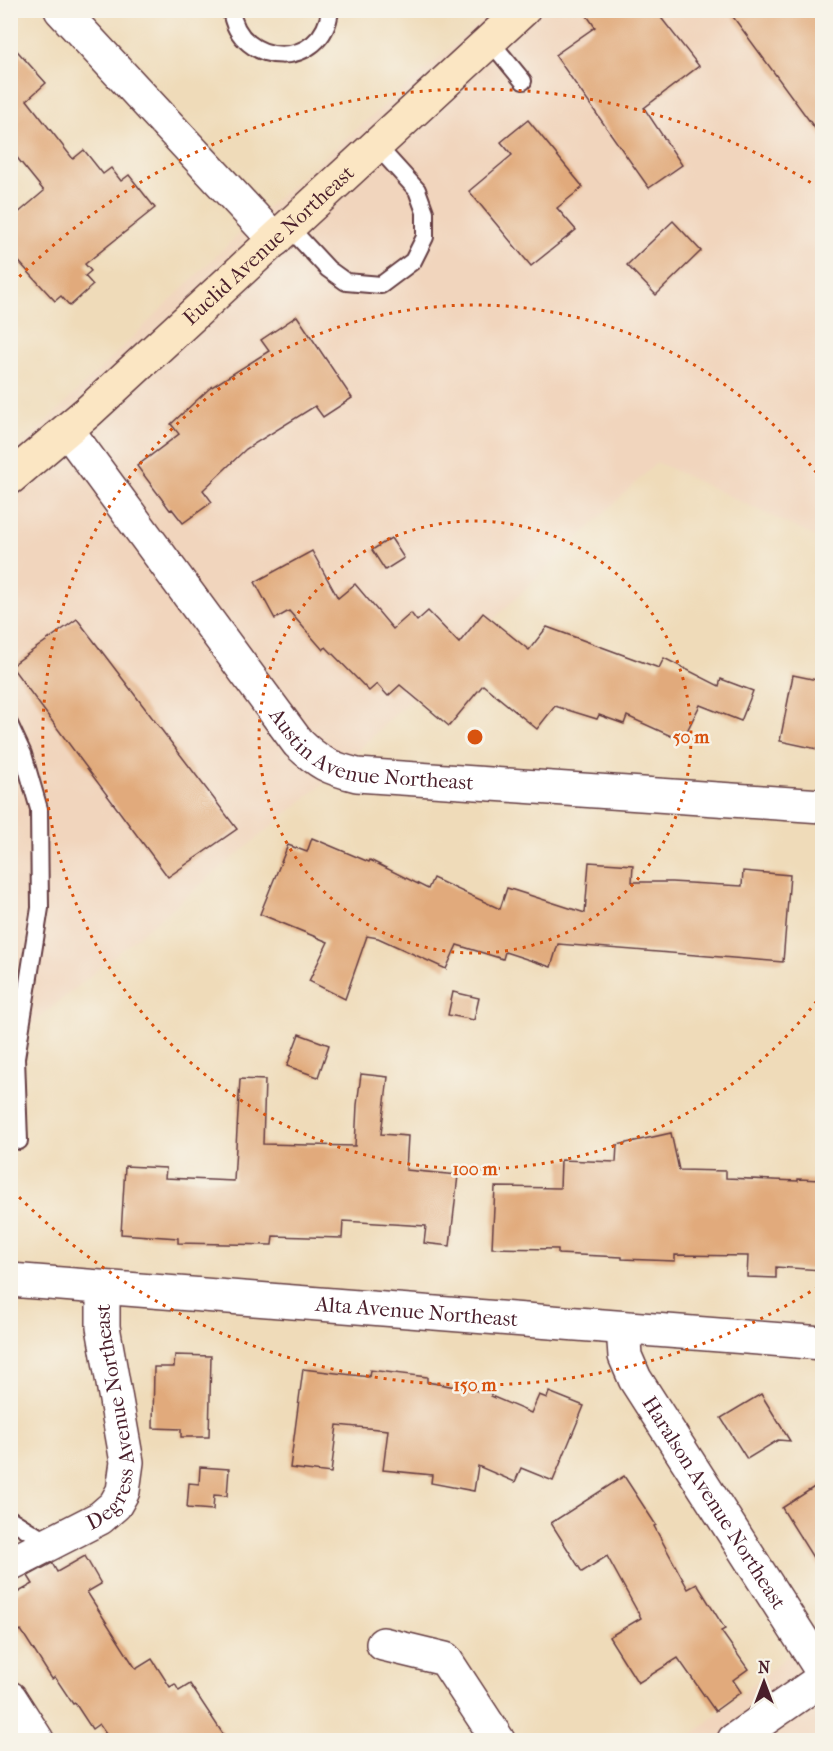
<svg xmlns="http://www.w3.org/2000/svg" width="833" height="1751" viewBox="0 0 833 1751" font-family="'IM FELL French Canon',serif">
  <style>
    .built { fill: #f1d5bd }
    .building { fill: #e1aa7c }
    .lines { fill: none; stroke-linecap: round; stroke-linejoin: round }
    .lane-casing { stroke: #633b40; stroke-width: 20 }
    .street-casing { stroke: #633b40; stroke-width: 36 }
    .secondary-casing { stroke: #633b40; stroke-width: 36 }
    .lane { stroke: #fff; stroke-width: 16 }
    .street { stroke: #fff; stroke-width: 33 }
    .secondary { stroke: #fbe6c3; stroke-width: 33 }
    .ring { fill: none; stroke: #d8530f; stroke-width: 3; stroke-dasharray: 3 6 }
    .labels { text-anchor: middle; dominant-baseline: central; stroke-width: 5; stroke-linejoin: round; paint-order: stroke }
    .street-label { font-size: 21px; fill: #4a1f2b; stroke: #f7f3e8 }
    .centre { fill: #d8530f; stroke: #f7f3e8; stroke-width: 3 }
    .ring-label { font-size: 18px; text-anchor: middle; font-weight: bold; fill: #d8530f; stroke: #f7f3e8; stroke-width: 5; stroke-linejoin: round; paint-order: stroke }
  </style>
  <rect width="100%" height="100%" fill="#f7f3e8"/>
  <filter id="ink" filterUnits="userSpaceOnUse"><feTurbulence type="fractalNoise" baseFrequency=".0167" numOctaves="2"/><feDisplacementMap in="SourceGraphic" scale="12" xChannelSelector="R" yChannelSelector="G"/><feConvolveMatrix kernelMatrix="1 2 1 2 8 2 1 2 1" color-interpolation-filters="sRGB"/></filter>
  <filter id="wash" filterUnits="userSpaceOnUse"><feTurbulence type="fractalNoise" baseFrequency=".008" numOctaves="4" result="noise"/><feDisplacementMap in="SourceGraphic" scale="24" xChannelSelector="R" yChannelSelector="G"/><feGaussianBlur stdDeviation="1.35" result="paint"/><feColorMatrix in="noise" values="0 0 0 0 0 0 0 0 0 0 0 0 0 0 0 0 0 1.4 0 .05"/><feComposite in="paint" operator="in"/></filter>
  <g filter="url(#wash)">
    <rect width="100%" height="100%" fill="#efdbb9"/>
    <g class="built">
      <path d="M493 11H822V540L657 462 325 782 11 1041V456L258 215Z"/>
      <path d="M822 1627V1740H686Z"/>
    </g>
    <g id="blocks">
      <g class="building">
        <path d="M583 10H655L699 66 644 108 682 165 649 188 555 55 595 27Z"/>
        <path d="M728 10H822V138Z"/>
        <path d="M10 43 46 83 27 100 73 159 84 150 103 174 111 168 121 181 129 175 155 208 85 264 91 271 85 276 93 285 70 306 61 296 55 301 10 252V220L44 191 10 149Z"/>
        <path d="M528 120 583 187 557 208 576 230 531 266 469 191 512 155 501 142Z"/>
        <path d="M673 221 701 251 656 295 627 265Z"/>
        <path d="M297 316 352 398 323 417 315 406 246 449 203 490 212 502 183 523 172 509 170 510 137 466 179 434 171 424 210 388 269 351 261 340Z"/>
        <path d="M391 538 404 558 385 570 372 550Z"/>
        <path d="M312 551 338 598 355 584 393 629 411 613 417 621 428 611 459 643 483 613 529 650 547 627 659 668 664 658 719 686 721 679 753 691 741 721 700 705 682 741 627 716 624 724 599 715 597 719 555 706 537 729 483 685 449 726 400 685 388 696 377 684 369 691 326 647 323 650 289 611 275 619 255 582Z"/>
        <path d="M77 619 237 829 168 877 11 666Z"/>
        <path d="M793 675 822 681V750L780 741Z"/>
        <path d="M312 838 369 862 370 860 428 889 433 878 500 909 507 888 585 913 589 862 633 865 632 882H671L742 886 743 871 790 875 783 962 558 944 551 967 505 952 503 959 457 945 446 969 378 938 367 936 345 999 309 981 328 942 260 914 288 845 307 852Z"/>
        <path d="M453 992 479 998 474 1020 448 1015Z"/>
        <path d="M299 1034 329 1045 318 1077 287 1066Z"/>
        <path d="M361 1074 388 1077 381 1134 408 1136 406 1170 458 1175 450 1246 424 1243 426 1226 343 1221 342 1238 273 1236 272 1245 178 1243V1238L121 1234 125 1166 166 1168 165 1178 234 1181 240 1079 265 1080 263 1144 355 1146 357 1105Z"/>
        <path d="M671 1133 679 1170 726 1171V1178L798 1181V1179L822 1180V1270L776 1267V1278L747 1277 748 1256 675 1255V1261L622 1259V1257L558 1254V1249L492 1248 495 1187 560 1188 561 1160 616 1162 617 1145Z"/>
        <path d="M175 1355 211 1356 209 1437H181V1429L153 1428 154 1367H174Z"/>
        <path d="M303 1369 369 1377 370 1370 427 1377V1382L491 1393V1396L531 1413 539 1395 547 1398 549 1392 584 1406 553 1481 521 1468 515 1482 478 1466 474 1491 431 1483 432 1475 383 1470 388 1430 337 1425 331 1473 290 1468Z"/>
        <path d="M761 1394 790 1441 778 1440 747 1459 721 1418Z"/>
        <path d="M200 1467 229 1469 227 1496 214 1495 213 1510 187 1508 189 1483 199 1484Z"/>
        <path d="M624 1476 656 1525 654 1526 688 1589 697 1584 725 1629 721 1631 748 1669 733 1680 741 1692 715 1711 678 1658 638 1683 609 1637 641 1618 607 1556 582 1572 551 1523Z"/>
        <path d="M822 1482V1572L782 1508Z"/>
        <path d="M85 1556 101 1584 87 1592 136 1669 152 1659 170 1687 175 1684 179 1691 190 1684 227 1740H110L99 1724 92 1729 75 1703 73 1704 55 1677 52 1679 21 1630 10 1636V1597L33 1584 28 1576 52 1563 57 1572Z"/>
      </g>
    </g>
  </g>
  <g filter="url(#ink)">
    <use href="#blocks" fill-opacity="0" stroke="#633b40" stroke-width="1.5"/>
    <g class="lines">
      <g class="lane-casing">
        <g id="lane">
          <path d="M231 10C239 69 324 70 330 10"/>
          <path d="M490 41 523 81"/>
          <path d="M289 227 328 269 346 282 381 285 413 261 425 237V212L417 190 377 146"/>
          <path d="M10 726 23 754 39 809 40 908 16 1058 19 1141"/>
          <path d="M10 1519 50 1544"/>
        </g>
      </g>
      <g class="street-casing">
        <g id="street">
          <path d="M61 10 275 240"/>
          <path id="s1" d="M68 431 298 743C319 763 329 768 357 775L822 806"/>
          <path id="s2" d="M10 1280 822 1343"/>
          <path id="s3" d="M623 1328 625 1356 635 1379 822 1671"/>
          <path id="s4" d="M10 1564 100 1518 115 1505 123 1491 127 1462 103 1327V1288"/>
          <path d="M383 1644 445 1659 498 1740"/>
          <path d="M10 1698 37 1740"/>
          <path d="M734 1740 822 1679"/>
        </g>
      </g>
      <g class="secondary-casing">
        <g id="secondary">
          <path id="s5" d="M10 478 89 411 523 10"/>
        </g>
      </g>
      <use href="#lane" class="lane"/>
      <use href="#street" class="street"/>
      <use href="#secondary" class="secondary"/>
    </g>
  </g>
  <g class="ring">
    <circle cx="475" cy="737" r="216"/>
    <path d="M822 994A432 432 0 1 1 822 480"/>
    <path d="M818 1287A648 648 0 0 1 13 1191M13 283A648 648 0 0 1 818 187"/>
  </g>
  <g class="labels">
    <g class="street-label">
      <text stroke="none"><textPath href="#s5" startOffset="348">Euclid Avenue Northeast</textPath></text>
      <text stroke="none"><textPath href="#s1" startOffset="460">Austin Avenue Northeast</textPath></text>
      <text stroke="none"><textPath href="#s2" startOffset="408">Alta Avenue Northeast</textPath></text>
      <text stroke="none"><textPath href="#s4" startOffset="207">Degress Avenue Northeast</textPath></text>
      <text stroke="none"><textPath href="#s3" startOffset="200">Haralson Avenue Northeast</textPath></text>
    </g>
  </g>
  <circle cx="475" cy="737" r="9" class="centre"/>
  <g class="ring-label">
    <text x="691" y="743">50 m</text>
    <text x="475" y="1175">100 m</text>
    <text x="475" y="1391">150 m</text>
  </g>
  <rect width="833" height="1751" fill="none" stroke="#f7f3e8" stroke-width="36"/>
  <g transform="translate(764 1682)" stroke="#f7f3e8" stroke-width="4.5" paint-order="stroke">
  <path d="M0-4.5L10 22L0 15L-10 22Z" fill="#4a1f2b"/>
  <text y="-9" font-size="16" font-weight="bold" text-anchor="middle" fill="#4a1f2b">N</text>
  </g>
</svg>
